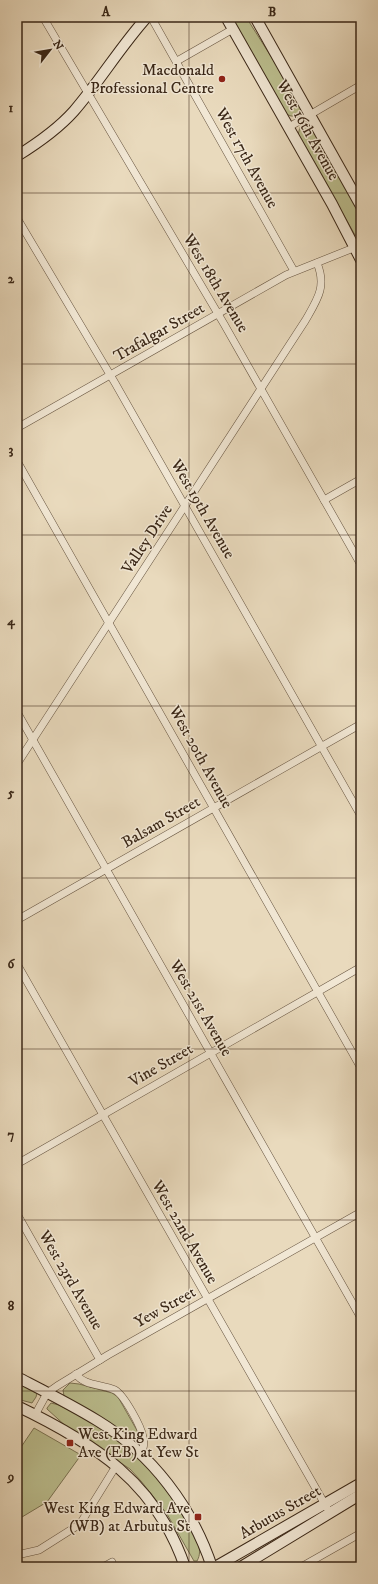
<svg xmlns="http://www.w3.org/2000/svg" width="378" height="1584" viewBox="0 0 378 1584" font-family="'IM FELL DW Pica',serif">
  <style>
    .green { fill: #bbbe8e; stroke: #7a7252 }
    .lines { fill: none; stroke-linecap: round; stroke-linejoin: round }
    .street-casing { stroke: #665440; stroke-width: 8 }
    .secondary-casing { stroke: #3a2717; stroke-width: 12 }
    .street { stroke: #f1e7d4; stroke-width: 7 }
    .secondary { stroke: #f1e7d4; stroke-width: 10 }
    .grid { fill: none; stroke: #3a2717; stroke-width: 1; stroke-opacity: 0.55 }
    .poi-dot { fill: #8f2418; stroke: #f1e7d4; stroke-width: 1.5 }
    .labels { text-anchor: middle; dominant-baseline: central; stroke-width: 3; stroke-linejoin: round; paint-order: stroke }
    .poi-label { font-size: 16px; fill: #3a2717; stroke: #f1e7d4; text-anchor: end }
    .street-label { font-size: 16px; fill: #3a2717; stroke: #f1e7d4 }
    .neatline { fill: none; stroke: #3a2717; stroke-width: 1.5 }
    .grid-label { font-size: 13px; text-anchor: middle; font-weight: bold; fill: #3a2717 }
  </style>
  <rect width="100%" height="100%" fill="#e9dabd"/>
  <filter id="stains"><feTurbulence type="fractalNoise" baseFrequency=".005" numOctaves="4"/><feColorMatrix values="0 0 0 0 .2 0 0 0 0 .09 0 0 0 0 .02 0 0 0 .5 -.17"/></filter>
  <radialGradient id="worn" r=".72"><stop offset=".6" stop-color="#630" stop-opacity="0"/><stop offset="1" stop-color="#630" stop-opacity=".3"/></radialGradient>
  <g class="green">
    <path d="M231 17H246L284 77 301 107V111L296 116H291L286 114Z"/>
    <path d="M308 124 310 125 359 209 361 214V237L355 235 298 135 300 127Z"/>
    <path d="M17 1382 37 1393 36 1397 32 1403 17 1399Z"/>
    <path d="M70 1383 79 1384 112 1393 118 1397 139 1434 140 1444 138 1445C116 1426 90 1411 64 1396L63 1390Z"/>
    <path d="M51 1403 59 1405C118 1435 156 1466 188 1525 195 1536 204 1549 197 1561H194L167 1514 141 1481 130 1469 69 1429 47 1409V1408Z"/>
    <path d="M34 1428 81 1455 47 1502 17 1520V1453Z"/>
  </g>
  <g class="lines">
    <g class="street-casing">
      <g id="street">
        <path d="M43 17 224 324 361 565"/>
        <path d="M151 17 294 271"/>
        <path d="M177 61 233 29"/>
        <path d="M289 127 361 85"/>
        <path d="M17 218 115 383 361 816"/>
        <path d="M17 428 286 275 361 245"/>
        <path d="M17 461 361 1068"/>
        <path d="M324 500 361 479"/>
        <path d="M17 712 361 1318"/>
        <path d="M17 764 305 321C317 300 327 287 317 263"/>
        <path d="M17 920 361 724"/>
        <path d="M17 964 327 1508"/>
        <path d="M17 1164 361 967"/>
        <path d="M17 1214 100 1360"/>
        <path d="M76 1374C84 1386 102 1384 115 1390 124 1395 141 1426 143 1437 145 1443 143 1449 141 1455"/>
        <path d="M35 1415 47 1393 57 1386 108 1355 361 1212"/>
        <path d="M17 1555 39 1550 80 1524 116 1466"/>
        <path d="M103 1567 112 1562"/>
        <path d="M301 1567 361 1533"/>
      </g>
    </g>
    <g class="secondary-casing">
      <g id="secondary">
        <path d="M226 17 332 204 361 260"/>
        <path d="M255 17 361 206"/>
        <path d="M17 156C38 143 58 129 74 111 100 81 120 47 147 17"/>
        <path d="M17 1377C44 1391 72 1405 98 1421 152 1454 192 1507 212 1567"/>
        <path d="M17 1406C94 1443 156 1482 185 1567"/>
        <path d="M215 1567 361 1483"/>
        <path d="M241 1567 361 1494"/>
      </g>
    </g>
    <use href="#street" class="street"/>
    <use href="#secondary" class="secondary"/>
  </g>
  <path class="grid" d="M189 17V1567M17 193H361M17 364H361M17 535H361M17 706H361M17 878H361M17 1049H361M17 1220H361M17 1391H361"/>
  <g class="poi-dot">
    <circle cx="222" cy="79" r="4"/>
    <rect x="66" y="1439" width="8" height="8" rx="2"/>
    <rect x="194" y="1513" width="8" height="8" rx="2"/>
  </g>
  <g class="labels">
    <g class="poi-label">
      <text x="214" y="70">Macdonald<tspan x="214" dy="18">Professional Centre</tspan></text>
      <text x="78" y="1434" text-anchor="start">West King Edward<tspan x="78" dy="18">Ave (EB) at Yew St</tspan></text>
      <text x="190" y="1508">West King Edward Ave<tspan x="190" dy="18">(WB) at Arbutus St</tspan></text>
    </g>
    <g class="street-label">
      <text transform="translate(308 130) rotate(61)">West 16th Avenue</text>
      <text transform="translate(247 158) rotate(61)">West 17th Avenue</text>
      <text transform="translate(216 283) rotate(59)">West 18th Avenue</text>
      <text transform="translate(159 332) rotate(-30)">Trafalgar Street</text>
      <text transform="translate(203 509) rotate(60)">West 19th Avenue</text>
      <text transform="translate(147 539) rotate(-57)">Valley Drive</text>
      <text transform="translate(201 757) rotate(61)">West 20th Avenue</text>
      <text transform="translate(161 822) rotate(-30)">Balsam Street</text>
      <text transform="translate(201 1008) rotate(60)">West 21st Avenue</text>
      <text transform="translate(161 1065) rotate(-30)">Vine Street</text>
      <text transform="translate(185 1232) rotate(60)">West 22nd Avenue</text>
      <text transform="translate(71 1280) rotate(60)">West 23rd Avenue</text>
      <text transform="translate(165 1307) rotate(-29)">Yew Street</text>
      <text transform="translate(280 1512) rotate(-30)">Arbutus Street</text>
    </g>
  </g>
  <rect width="378" height="1584" fill="none" stroke="#e9dabd" stroke-width="44"/>
  <g transform="translate(50 50) rotate(59)" stroke="#f1e7d4" stroke-width="3" paint-order="stroke">
  <path d="M0-3L7 15L0 10L-7 15Z" fill="#3a2717"/>
  <text y="-6" font-size="11" font-weight="bold" text-anchor="middle" fill="#3a2717">N</text>
  </g>
  <rect x="22" y="22" width="334" height="1540" class="neatline"/>
  <g class="grid-label">
    <text x="106" y="16">A</text>
    <text x="272" y="16">B</text>
    <text x="11" y="112">1</text>
    <text x="11" y="283">2</text>
    <text x="11" y="454">3</text>
    <text x="11" y="625">4</text>
    <text x="11" y="797">5</text>
    <text x="11" y="968">6</text>
    <text x="11" y="1139">7</text>
    <text x="11" y="1310">8</text>
    <text x="11" y="1481">9</text>
  </g>
  <rect width="100%" height="100%" filter="url(#stains)"/>
  <rect width="100%" height="100%" fill="url(#worn)"/>
</svg>
